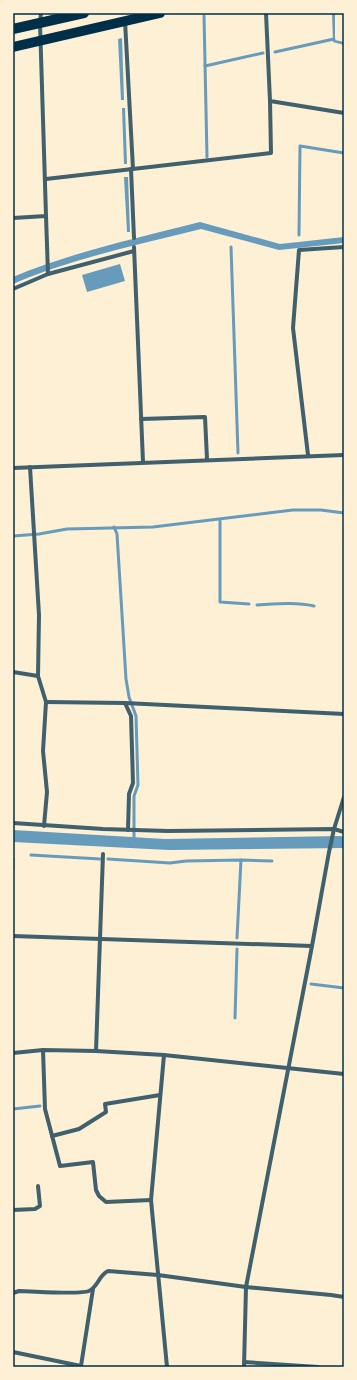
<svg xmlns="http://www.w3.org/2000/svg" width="357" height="1380" viewBox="0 0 357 1380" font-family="'DejaVu Sans',sans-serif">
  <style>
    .water { fill: #669bbc }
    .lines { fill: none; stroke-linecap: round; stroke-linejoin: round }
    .stream { stroke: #669bbc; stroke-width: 3 }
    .minor { stroke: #3f606c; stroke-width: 4 }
    .primary { stroke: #003049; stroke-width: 10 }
    .neatline { fill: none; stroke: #003049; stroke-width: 1.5 }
  </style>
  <rect width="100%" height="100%" fill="#fdf0d5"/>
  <g class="water">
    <path d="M332 13H335V40L344 42V45L333 42Z"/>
    <path d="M122 38 124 100H121L118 39Z"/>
    <path d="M122 108H125L127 164H124Z"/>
    <path d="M124 177H128L130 232H127Z"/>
    <path d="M200 222 280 244 344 237V243L279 250 201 229 197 230C136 245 71 259 13 284V277C72 252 138 238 200 222Z"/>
    <path d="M120 264 125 281 87 292 82 275Z"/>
    <path d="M13 830 165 839 341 836 344 837V848L169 850 13 842Z"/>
  </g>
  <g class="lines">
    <g class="stream">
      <path d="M204 16 207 157"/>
      <path d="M275 52 334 39"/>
      <path d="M205 66 263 53"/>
      <path d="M299 235 300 146 344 153"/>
      <path d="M231 247 238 453"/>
      <path d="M220 521V602L249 604"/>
      <path d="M114 527 117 534 126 679 129 697 136 716 138 785 134 796V840"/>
      <path d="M13 536 39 534 67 529 153 527 293 510H321L344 513"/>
      <path d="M257 605C276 604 295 602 314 606"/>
      <path d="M31 855 100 859"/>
      <path d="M108 859 170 863 186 861 241 860 272 861"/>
      <path d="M13 868V858"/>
      <path d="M237 938 241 860"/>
      <path d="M311 984 344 988"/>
      <path d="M235 1018 237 949"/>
      <path d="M13 1109 40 1106"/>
    </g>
    <g class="minor">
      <path d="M266 13 270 101 344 113"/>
      <path d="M125 21 133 169"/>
      <path d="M131 169 134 238"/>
      <path d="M46 179 271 153 270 101"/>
      <path d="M46 216 48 274"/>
      <path d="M13 218 46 216 40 23 41 13"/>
      <path d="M134 247 143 462"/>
      <path d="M13 289 48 274 134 251"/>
      <path d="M141 419 205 417 207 459"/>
      <path d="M308 455 293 328 299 250 344 247"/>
      <path d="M30 467 39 615 38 676 46 702 43 751 47 792 44 826"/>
      <path d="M13 468 344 455"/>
      <path d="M13 672 38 676"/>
      <path d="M46 702 125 703 344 714"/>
      <path d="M125 703 131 716 133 783 129 794 128 830"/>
      <path d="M13 823 103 829 168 831 334 829 344 832"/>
      <path d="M13 936 312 946"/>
      <path d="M43 1050 45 1109 60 1166 93 1162 96 1190 99 1196 106 1202 151 1200"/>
      <path d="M96 1051 103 854"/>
      <path d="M13 1053 43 1050 96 1051 164 1055 344 1074"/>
      <path d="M164 1055 151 1200 167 1367"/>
      <path d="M52 1136 79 1129 106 1112 105 1104 160 1095"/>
      <path d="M13 1210 35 1209 40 1206 38 1186"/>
      <path d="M13 1293 19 1291C32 1291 80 1295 89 1291 98 1287 99 1275 108 1271L158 1275 246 1287 331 1295 344 1297"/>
      <path d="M13 1352 81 1366 93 1289"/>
      <path d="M244 1362 318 1367"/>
      <path d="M244 1367 246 1287 312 946 329 852 334 829 344 797"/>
    </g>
    <g class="primary">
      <path d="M13 29 84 13"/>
      <path d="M13 47 160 13"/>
    </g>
  </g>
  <rect width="357" height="1380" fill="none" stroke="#fdf0d5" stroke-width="28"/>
  <rect x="14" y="14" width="329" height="1352" class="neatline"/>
</svg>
